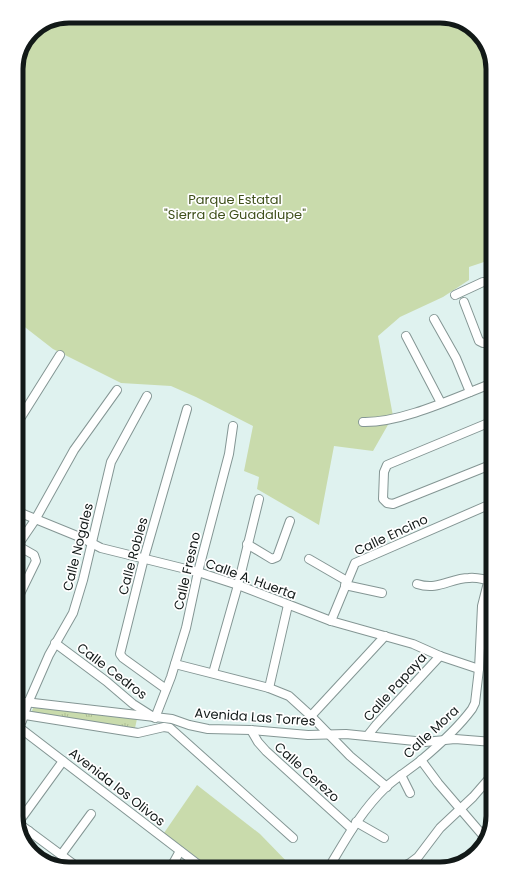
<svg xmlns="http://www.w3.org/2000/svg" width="509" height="885" viewBox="0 0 509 885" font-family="Poppins,sans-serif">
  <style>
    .grass { fill: url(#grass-tufts) }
    .park { fill: #c9dbac }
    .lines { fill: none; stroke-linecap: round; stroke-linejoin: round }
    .minor-casing { stroke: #849694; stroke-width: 10 }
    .minor { stroke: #fff; stroke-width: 8 }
    .labels { text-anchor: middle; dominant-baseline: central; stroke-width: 3.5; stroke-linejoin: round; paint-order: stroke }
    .park-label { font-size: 13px; fill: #40511c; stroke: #fff }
    .street-label { font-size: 13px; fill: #121918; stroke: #fff }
    .rim { fill: none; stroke: #121918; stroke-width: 5 }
  </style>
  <defs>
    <pattern id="grass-tufts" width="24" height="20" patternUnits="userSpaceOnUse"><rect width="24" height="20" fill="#c9dbac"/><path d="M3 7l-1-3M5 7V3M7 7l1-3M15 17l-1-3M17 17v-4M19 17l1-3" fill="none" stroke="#acbb93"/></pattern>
  </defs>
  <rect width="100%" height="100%" fill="#dff2ef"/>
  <path class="grass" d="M34 706 137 719 135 728 31 713Z"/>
  <g class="park">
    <path d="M69 16H443L470 25 488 46 493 69V259L469 267V280L443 297 400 317 378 336 393 416 373 451 334 446 319 525 257 489 259 477 244 471 253 426 196 397 171 386 121 383 53 349 17 321 16 322V66L32 31Z"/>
    <path d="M197 785 260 834 294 869H212L164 833Z"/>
  </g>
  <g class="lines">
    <g class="minor-casing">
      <g id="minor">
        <path d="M455 295 483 282 493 283"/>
        <path d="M464 302 479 341 483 343 493 340"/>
        <path d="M434 319 456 358 470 392"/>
        <path d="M406 336 441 403"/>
        <path d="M363 422C402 423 456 397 493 383"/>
        <path d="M16 425 60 355"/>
        <path d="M493 464 393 504 387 503 383 499 384 472 387 465 493 421"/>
        <path d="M16 511 82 538 101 548 198 572 238 585 331 621 413 644 440 656 479 669"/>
        <path d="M247 544 272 559 277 557 290 521"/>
        <path d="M309 559 347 581"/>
        <path d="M417 584C439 591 450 578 469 578 475 577 482 579 488 580"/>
        <path d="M345 585 382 593"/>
        <path d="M16 602 36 561 34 555 20 547V542L35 520 74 450 117 390"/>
        <path d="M331 621 355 563 493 503"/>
        <path d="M55 643 106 681 133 704 155 718 171 677 186 628 198 572 229 454 233 426"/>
        <path d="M481 643 493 644"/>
        <path d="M175 664 269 688 289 696 311 716 350 756 387 787"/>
        <path d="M213 673 238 585 259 499"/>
        <path d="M269 688 288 605"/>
        <path d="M166 689 123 658 120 654 144 558 187 409"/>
        <path d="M16 701 172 719 189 725 208 729 251 730 308 735 346 734 425 742 455 739 493 742"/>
        <path d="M25 715 138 733 164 727 170 728 293 838"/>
        <path d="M311 716 385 636"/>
        <path d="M16 725 204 869"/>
        <path d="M251 730 258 742 266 751 352 829"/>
        <path d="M16 731 22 721 28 703 49 655 73 613 83 580 111 462 147 396"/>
        <path d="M368 735 376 725 440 656"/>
        <path d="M421 760 438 783 486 839"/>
        <path d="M401 775 410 793"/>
        <path d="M356 822 384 838"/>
        <path d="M18 823 80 869"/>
        <path d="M18 823 63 761"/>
        <path d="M22 840 29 831"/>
        <path d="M61 855 91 814"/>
        <path d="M170 869 180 851"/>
        <path d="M328 869C346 839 361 811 386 787 397 777 409 770 420 761 438 746 458 728 472 709L475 703 479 669 482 606 493 563"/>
        <path d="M398 869 410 863 418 857 440 828 473 797 493 774"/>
      </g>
    </g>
    <use href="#minor" class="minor"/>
  </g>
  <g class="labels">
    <g class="park-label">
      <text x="235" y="199">Parque Estatal<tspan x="235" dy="15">"Sierra de Guadalupe"</tspan></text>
    </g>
    <g class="street-label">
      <text transform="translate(391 535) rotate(-25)">Calle Encino</text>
      <text transform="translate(78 547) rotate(-76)">Calle Nogales</text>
      <text transform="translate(133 556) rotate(-75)">Calle Robles</text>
      <text transform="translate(187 571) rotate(-77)">Calle Fresno</text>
      <text transform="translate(251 579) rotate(20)">Calle A. Huerta</text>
      <text transform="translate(112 671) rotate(37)">Calle Cedros</text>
      <text transform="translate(395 687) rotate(-48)">Calle Papaya</text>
      <text transform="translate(255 717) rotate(4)">Avenida Las Torres</text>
      <text transform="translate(431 732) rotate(-43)">Calle Mora</text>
      <text transform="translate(307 772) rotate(42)">Calle Cerezo</text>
      <text transform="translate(117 787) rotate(38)">Avenida los Olivos</text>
    </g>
  </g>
  <path d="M0 0H509V885H0ZM69 23H440A46 46 0 0 1 486 69V816A46 46 0 0 1 440 862H69A46 46 0 0 1 23 816V69A46 46 0 0 1 69 23Z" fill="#fff" fill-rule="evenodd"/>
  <path class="rim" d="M69 23H440A46 46 0 0 1 486 69V816A46 46 0 0 1 440 862H69A46 46 0 0 1 23 816V69A46 46 0 0 1 69 23Z"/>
</svg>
